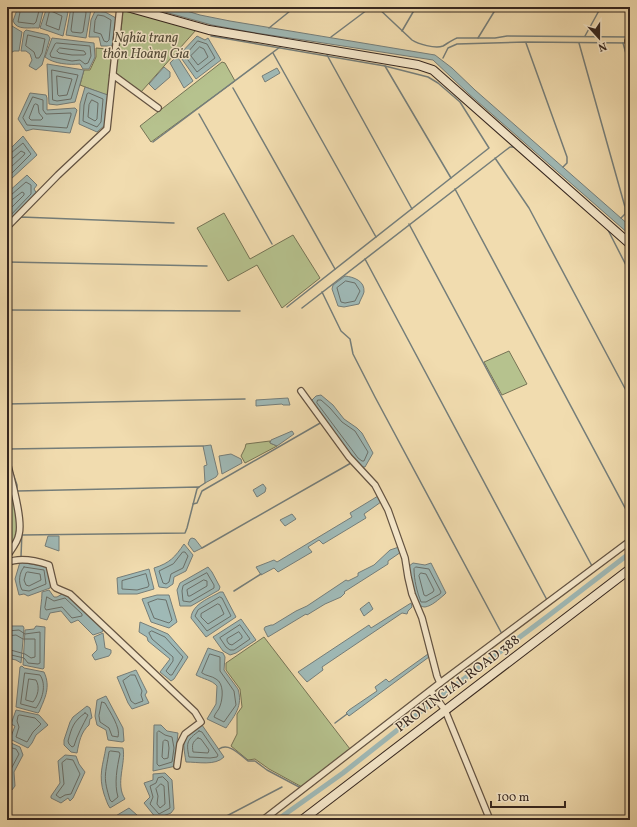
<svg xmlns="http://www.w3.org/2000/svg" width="637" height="827" viewBox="0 0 637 827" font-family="Vollkorn,serif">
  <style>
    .green { fill: #b6c28e; stroke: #767456 }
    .water { fill: #9fb9b6; stroke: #757e7a }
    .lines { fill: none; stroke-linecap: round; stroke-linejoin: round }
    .shore { stroke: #6a706a; stroke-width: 1 }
    .stream { stroke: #757e7a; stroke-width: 1.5 }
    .canal { stroke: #9fb9b6; stroke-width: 5 }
    .street-casing { stroke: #645443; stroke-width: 8 }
    .secondary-casing { stroke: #35261f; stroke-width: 10 }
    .street { stroke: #f6e8cb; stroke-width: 5.5 }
    .secondary { stroke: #f6e8cb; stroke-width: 8 }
    .labels { text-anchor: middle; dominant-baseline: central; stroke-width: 3; stroke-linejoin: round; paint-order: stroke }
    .park-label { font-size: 14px; font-style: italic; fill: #554d3b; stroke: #f6e8cb }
    .street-label { font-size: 14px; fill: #35261f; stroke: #f6e8cb }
  </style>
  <rect width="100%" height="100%" fill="#f1dcaf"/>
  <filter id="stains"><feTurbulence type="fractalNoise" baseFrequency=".005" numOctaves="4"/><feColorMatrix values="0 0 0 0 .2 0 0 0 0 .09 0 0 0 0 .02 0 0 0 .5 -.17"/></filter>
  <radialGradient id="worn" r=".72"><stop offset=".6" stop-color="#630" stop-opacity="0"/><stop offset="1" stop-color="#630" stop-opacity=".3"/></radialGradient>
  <g class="green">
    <path d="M123 9 196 30 141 92 112 70 109 96 80 85 84 70H90L96 57V48L119 50Z"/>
    <path d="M222 62 225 63 235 81 151 142 140 126Z"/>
    <path d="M224 213 250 259 293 235 320 278 282 308 257 265 228 281 197 228Z"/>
    <path d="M509 351 527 384 502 395 484 362Z"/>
    <path d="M270 441V443L277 446 245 463 241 456 245 448 246 444Z"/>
    <path d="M7 466 18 518 17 537 7 554Z"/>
    <path d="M264 637 350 749 302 787 269 769 255 759 248 760 231 746 237 734V714L242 707 240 689 226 670V663Z"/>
  </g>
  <g class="water">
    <path d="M18 7H44L39 28C30 27 17 31 13 21Z"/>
    <path d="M47 7 68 12 63 36 40 28Z"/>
    <path d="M71 7 91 9 86 38 66 35Z"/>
    <path d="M147 7H174L200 15 230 21 435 55 452 68 475 90 630 226V235L469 94 433 60 317 42 256 33 212 25Z"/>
    <path d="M95 11 105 12 116 18 112 46H101L99 37H89L91 20Z"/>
    <path d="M7 26H12L22 32 19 51H14L7 55Z"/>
    <path d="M26 30 48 35 50 38 42 65 36 70 29 66 32 60 30 54 26 51H21L24 32Z"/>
    <path d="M197 36 205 40 208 38 221 60 196 79 179 55Z"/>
    <path d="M52 38 94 43 95 57 89 69H83L80 64C69 65 54 64 45 57Z"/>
    <path d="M177 56 193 81 184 88 170 63Z"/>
    <path d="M47 64 84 70 75 102 57 105 49 104Z"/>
    <path d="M164 67 170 72V77L155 90 149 84Z"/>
    <path d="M277 68 280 73 265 82 262 76Z"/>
    <path d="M85 87 108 95 105 125 97 132 79 124 80 104Z"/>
    <path d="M30 93 46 95 47 98V110L75 108 77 110 70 133 33 129 26 131 18 119Z"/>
    <path d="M23 136 37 155 11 179 7 175V152Z"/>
    <path d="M27 175 37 185 34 189 37 194 7 224V193Z"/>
    <path d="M345 276C354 277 365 281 364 292 363 296 360 300 359 304L344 307 338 306 332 289 333 285Z"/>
    <path d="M321 395 333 405 344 419 357 428 362 433 373 453 365 467H362L355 461 312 403V400L316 396Z"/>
    <path d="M288 398 290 405H283L282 404 256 406V400Z"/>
    <path d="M292 431 294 434 277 446 270 443 271 440Z"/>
    <path d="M211 445 218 474 216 477 205 483 204 466 207 465 203 446Z"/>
    <path d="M231 454 241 459 242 463 222 474 219 456Z"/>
    <path d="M263 484 266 488 265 492 257 497 253 490Z"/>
    <path d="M378 496 381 502 364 514 366 518 323 544 319 540 308 547 312 552 278 572 274 568 261 575 256 567 274 560 277 562 352 517 350 513Z"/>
    <path d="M292 514 296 519 285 526 280 520Z"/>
    <path d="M48 536H59V551L45 546Z"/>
    <path d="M192 538 195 539 202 548 194 552 188 544 190 539Z"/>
    <path d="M184 544 193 555 186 571 174 577 173 584 167 588 159 587 154 568C170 563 175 557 184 544Z"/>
    <path d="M399 547 401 552 388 561V564L344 592 345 593 341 597 325 604 307 615 306 614 268 637 264 629 265 627 271 625H273L296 611 307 606 346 580 348 581 358 576V573L374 565 390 550Z"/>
    <path d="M20 562 48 567 51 582 50 588 28 596 24 594 19 595 15 579Z"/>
    <path d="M413 563 425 565 431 563 446 593 444 595C439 599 432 606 425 607 413 608 410 575 409 566Z"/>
    <path d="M208 567 212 572 220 587 219 590 191 606H180L177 590 180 583Z"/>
    <path d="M149 569 154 589 137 594H118L117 578Z"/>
    <path d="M49 590 54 597H57L64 593 68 595 104 629 102 632 93 635 78 620 71 623 61 611 50 613 47 620 40 618C40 608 42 601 42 592Z"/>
    <path d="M220 592H223L224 594 236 617 206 637 191 618C192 604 210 598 220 592Z"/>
    <path d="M157 595H169L177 622 169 628 151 622 142 599Z"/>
    <path d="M369 602 373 609 364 616 360 609Z"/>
    <path d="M411 603 412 607 408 611 407 614 402 613 322 667 323 670 307 682 298 672 369 625 371 628Z"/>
    <path d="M241 619 256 640 236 653 230 655 223 651 213 637Z"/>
    <path d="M140 622 168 634 188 657 174 679 171 681 160 672 170 659 148 641 147 637 139 632Z"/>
    <path d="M11 626H23L24 628 21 663 16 660 7 658V627Z"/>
    <path d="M36 626 45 627 44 668 43 669 23 665 25 630 34 629Z"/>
    <path d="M103 633 105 648 111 650V653L109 656 95 660 92 655 97 650V646L94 637Z"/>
    <path d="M208 648 223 653 225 657 224 670 238 689C243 706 235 715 226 728L207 719 216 704 217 686C212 680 203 679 196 675Z"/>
    <path d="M428 654 429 657 349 716 346 713 349 710 377 691 375 687 386 679 389 682Z"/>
    <path d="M22 666 24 668 44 672C51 687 45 698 39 712L38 713 16 707 20 667Z"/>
    <path d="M136 670 147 692 145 695 149 703 132 709 128 703 117 677Z"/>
    <path d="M106 696 123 728 124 741 122 742 108 740 106 730 97 725 95 716 97 700Z"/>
    <path d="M87 706 90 708 92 718 90 719 89 725C81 732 79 742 77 753L71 752 64 745V740L70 722 73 717Z"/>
    <path d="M16 710 39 715 48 725 36 735 32 743 28 748 10 739 15 726 11 724Z"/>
    <path d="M154 725H161L167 731 178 733 177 742 178 747 176 766 153 771Z"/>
    <path d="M202 725 224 757C215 766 198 762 186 762 182 738 182 739 202 725Z"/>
    <path d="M11 743 20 747 23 755 14 772 15 786 12 790 9 792 7 791V747Z"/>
    <path d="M106 747 123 748C126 764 115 784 125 799L110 808C107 804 106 799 104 794 98 775 103 765 106 747Z"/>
    <path d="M65 755 76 756 79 764 85 772 73 798 70 801 68 798 61 803 51 798V796L60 783 58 761Z"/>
    <path d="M165 773 172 780 174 809 171 813 158 818H156L144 803 150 797 144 783 153 780V774Z"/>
    <path d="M129 808 137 815 139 820H116L114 817Z"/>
  </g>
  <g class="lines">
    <g class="shore">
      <path d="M21 7 18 22 34 24 36 22 40 7"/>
      <path d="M74 7 71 30 72 32 81 33 83 32 86 13 85 7"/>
      <path d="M51 11 62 16 59 30 46 25 49 13Z"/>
      <path d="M98 15 104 16 111 20 109 40 107 42 104 41 101 34 94 32 95 21Z"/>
      <path d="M28 35 45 39 42 53 39 58H36L34 52 26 46Z"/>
      <path d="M198 41 207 44 215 58 197 72 185 56Z"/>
      <path d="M57 43 90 46 91 56 88 63 85 64 80 60 72 61 51 57 50 54 55 44Z"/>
      <path d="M200 47 204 49 208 57 198 65 191 56Z"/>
      <path d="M60 48 84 51 86 54 84 55H72L59 53 57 51Z"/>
      <path d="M52 70 78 75 71 99 57 101 53 100Z"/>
      <path d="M57 76 72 79 67 95 59 96 58 95Z"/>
      <path d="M89 93 103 99 101 122 97 127 83 121 84 105 87 94Z"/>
      <path d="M33 97 43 100V110L46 114 71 113V115L67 128 27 125 23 118Z"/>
      <path d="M92 100 98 103 97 119 95 121 88 117 89 105Z"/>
      <path d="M36 104 38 105 39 113 43 118 41 120H31L29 118 34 105Z"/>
      <path d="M7 154 11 153 23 143 31 154 12 173H7"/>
      <path d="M7 159 13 158 21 151 25 153 24 155 11 167H7"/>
      <path d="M7 196 11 195 26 182 31 185V194L7 219"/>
      <path d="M7 201 13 199 22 192 24 193V195L7 212"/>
      <path d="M346 281 355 283 360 291 355 301 345 303 341 302 337 288Z"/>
      <path d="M318 400H321L330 408 342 422 355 431 368 452 364 461H362L358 458 317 403Z"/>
      <path d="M183 552H185L188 556 183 568 171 574 169 582 166 584 163 583 159 571 173 564Z"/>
      <path d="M24 567 44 570 46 584 29 591 22 590C18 582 19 573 24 567Z"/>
      <path d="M416 567 429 569 441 592 440 594 426 602H421C417 592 414 580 414 569Z"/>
      <path d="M28 572 40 574 41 580 29 586 26 585 24 580 26 573Z"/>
      <path d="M207 573 214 585V588L190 602 183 601 182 591 183 586Z"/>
      <path d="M421 573 426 574 434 590 433 592 426 596 424 595 419 576Z"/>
      <path d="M146 574 149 585 148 587 137 590 122 589V581Z"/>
      <path d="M204 580 207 581V586L190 596H188L187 590Z"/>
      <path d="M47 597 54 601 65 598 82 614V616L72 618 62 607 46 610 45 608Z"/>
      <path d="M220 597 222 598 231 616 207 631 195 616 198 610Z"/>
      <path d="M158 599 166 600 172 620 169 623 154 618 148 603Z"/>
      <path d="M218 604 220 605 224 614 208 624 201 617V614Z"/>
      <path d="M240 625 250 639 234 650H230L226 647 220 638Z"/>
      <path d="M7 631 19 630 25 634 40 632V663L38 664 28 663 24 658 7 654"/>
      <path d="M152 631 165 637 183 657 172 675H170L166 671 173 661V657L152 639 149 633Z"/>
      <path d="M239 632 242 636V638L232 645 229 644 227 641V639Z"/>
      <path d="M7 636 16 635 23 639H35V657L31 658 25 654 7 649"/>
      <path d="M210 654 220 657V671L234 691 236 705 224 722 214 717C215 713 219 710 220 706 223 698 224 683 216 679 212 676 206 676 202 673Z"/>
      <path d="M25 673 40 675C47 685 42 700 36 708L21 704Z"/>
      <path d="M131 675H135L142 691 141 695 143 701 135 704 131 701 123 681Z"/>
      <path d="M29 679 36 680C40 687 38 696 33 702L26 700Z"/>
      <path d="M102 702 105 703C110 712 121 728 118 737L112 736 109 728 100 722 99 716Z"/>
      <path d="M85 713 88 715C83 725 77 735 74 746L72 747 69 744 68 741C72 727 73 722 85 713Z"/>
      <path d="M20 715 35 718 41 724 33 732 27 742 16 737 19 727 17 721 18 716Z"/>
      <path d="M159 731 165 735 172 737 174 748 172 762 159 766 157 764V733Z"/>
      <path d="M199 731 202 732 218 755 217 757 210 758 189 757C186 742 187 740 199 731Z"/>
      <path d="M198 738 201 739 209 750 208 753 193 752C192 745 192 742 198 738Z"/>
      <path d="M165 740 168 741 169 748 168 758 164 759 162 757 163 742Z"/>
      <path d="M7 749 12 748 16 749 19 754 10 771 11 785 7 787"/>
      <path d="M111 751 119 752 120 754C117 767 114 784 118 797L112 802 110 800C103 777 105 776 109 752Z"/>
      <path d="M67 759 73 760 80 774 71 794 65 795 60 798 56 795 64 784 62 763Z"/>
      <path d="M163 777 168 782 170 808 159 814 150 804 153 797 150 786 156 783 158 778Z"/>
      <path d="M161 784 164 786 165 804 160 808 157 804 158 796 156 789Z"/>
    </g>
    <g class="stream">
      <path d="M377 7 412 40C418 44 435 49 443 46 448 43 452 40 457 38H495L507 36 630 37"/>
      <path d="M269 28 295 7"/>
      <path d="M402 31 416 7"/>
      <path d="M211 36 385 66 428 77 438 83 460 102 489 148 287 307"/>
      <path d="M585 36 601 7"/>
      <path d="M331 37 371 7"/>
      <path d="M478 38 497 7"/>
      <path d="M526 43 567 157V163L563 167"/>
      <path d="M579 43 625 207V214L621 218"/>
      <path d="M623 43 630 68"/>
      <path d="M273 53 376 237"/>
      <path d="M327 55 412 209"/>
      <path d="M443 58 448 48 457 44 526 42 628 43"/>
      <path d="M385 66 451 178"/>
      <path d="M233 88 335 269"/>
      <path d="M199 114 272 244"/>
      <path d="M153 142 280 47"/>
      <path d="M495 158 529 208 630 398"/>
      <path d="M455 189 630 517"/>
      <path d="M17 221 21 217 174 223"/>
      <path d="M409 224 592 566"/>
      <path d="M608 230 630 273"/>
      <path d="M365 259 547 600"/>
      <path d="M7 262 207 266"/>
      <path d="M322 292 341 331 350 339 353 354 375 397 502 634"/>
      <path d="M302 308 506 150 510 147H515"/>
      <path d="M7 310 240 311"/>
      <path d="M7 404 245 399"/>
      <path d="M7 436 10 465 17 485V492"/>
      <path d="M8 449 203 446"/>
      <path d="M199 487 205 483"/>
      <path d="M17 491 199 487 197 489 187 528 185 533 22 535"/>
      <path d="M193 504 197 503 202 491 322 422"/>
      <path d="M202 548 351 463"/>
      <path d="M21 557 22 531"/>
      <path d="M234 591 261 574"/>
      <path d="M335 723 347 714"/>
      <path d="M219 749C229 742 240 755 248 761H255L267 770 301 788"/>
      <path d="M219 820 282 787"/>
    </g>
    <path class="canal" d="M277 820 343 773 429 705 548 616 630 553"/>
    <g class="street-casing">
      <g id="street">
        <path d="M628 41H630"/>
        <path d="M113 75 158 108"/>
        <path d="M7 227 58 175 107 129 120 7"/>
        <path d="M301 391 349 457 375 485 388 510 405 558 408 577 412 594 422 618 437 676 440 683"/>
        <path d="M7 462C11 479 23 519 19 534 18 542 11 550 7 556"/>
        <path d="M7 563C19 557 37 561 49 565L54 586 56 588 70 594 195 712 201 722 185 734 180 744 177 766"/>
        <path d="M431 691 445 710 490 820"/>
        <path d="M263 820 440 683 630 541"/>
      </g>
    </g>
    <g class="secondary-casing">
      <g id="secondary">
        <path d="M127 7 209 30 418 65 433 70 630 244"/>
        <path d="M302 820 630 569"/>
      </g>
    </g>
    <use href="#street" class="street"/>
    <use href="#secondary" class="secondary"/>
  </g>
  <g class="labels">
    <g class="park-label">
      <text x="146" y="38">Nghĩa trang<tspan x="146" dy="16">thôn Hoàng Gia</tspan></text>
    </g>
    <g class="street-label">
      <text transform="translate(458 684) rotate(-37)">PROVINCIAL ROAD 388</text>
    </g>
  </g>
  <rect width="637" height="827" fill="none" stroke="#f1dcaf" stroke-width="24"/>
  <rect x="8" y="8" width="621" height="811" fill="none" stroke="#35261f" stroke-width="2"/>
  <rect x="12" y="12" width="613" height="803" fill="none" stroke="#35261f"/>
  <g transform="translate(599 38) rotate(159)" stroke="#f6e8cb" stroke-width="3" paint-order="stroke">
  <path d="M0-3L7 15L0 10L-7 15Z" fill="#35261f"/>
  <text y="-6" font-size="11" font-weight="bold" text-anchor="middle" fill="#35261f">N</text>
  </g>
  <path d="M491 801v6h74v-6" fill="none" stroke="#35261f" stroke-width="2"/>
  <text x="497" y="801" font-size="12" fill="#35261f" stroke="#f6e8cb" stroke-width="3" paint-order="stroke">100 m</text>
  <rect width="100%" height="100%" filter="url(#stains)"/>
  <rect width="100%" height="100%" fill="url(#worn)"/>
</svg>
